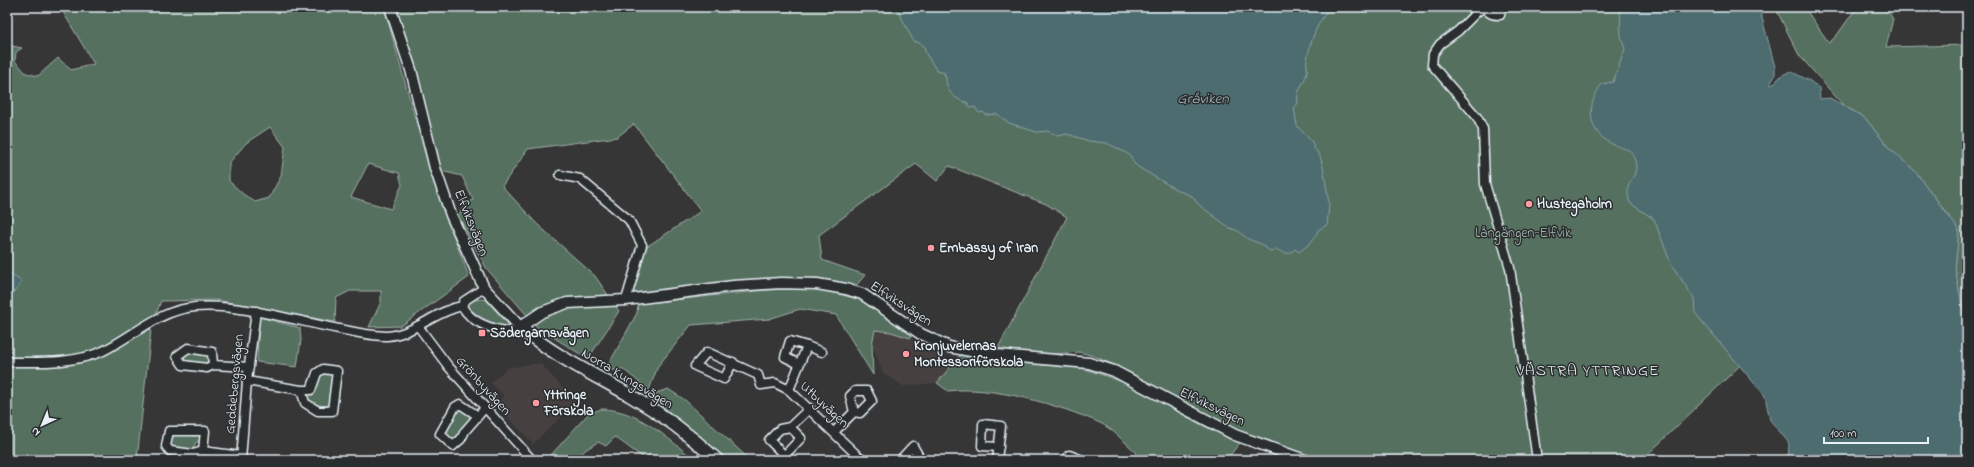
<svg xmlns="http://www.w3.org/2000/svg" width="1974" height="467" viewBox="0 0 1974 467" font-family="'Indie Flower',sans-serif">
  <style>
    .built { fill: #47413f }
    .green { fill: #56705e; stroke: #9fb0ab; fill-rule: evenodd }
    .water { fill: #4d6c6f; stroke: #8ba1a6 }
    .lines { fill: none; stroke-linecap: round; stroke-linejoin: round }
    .minor-casing { stroke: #e8f1f8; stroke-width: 11 }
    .tertiary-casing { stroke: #e8f1f8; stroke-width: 13 }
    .secondary-casing { stroke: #e8f1f8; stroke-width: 15 }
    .minor { stroke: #2a2d2e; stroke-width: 8 }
    .tertiary { stroke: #2a2d2e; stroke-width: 10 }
    .secondary { stroke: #2a2d2e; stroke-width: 12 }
    .poi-dot { fill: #ff9aa2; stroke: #2a2d2e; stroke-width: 1.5 }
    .labels { text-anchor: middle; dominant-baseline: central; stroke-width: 3; stroke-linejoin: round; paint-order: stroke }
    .poi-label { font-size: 14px; font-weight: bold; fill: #e8f1f8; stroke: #2a2d2e; text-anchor: start }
    .street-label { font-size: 14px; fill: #e8f1f8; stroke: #2a2d2e }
    .park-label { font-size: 14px; fill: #a6b7b3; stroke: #2a2d2e }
    .water-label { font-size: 15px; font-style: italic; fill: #a2b5ba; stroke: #2a2d2e }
    .quarter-label { font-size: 16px; letter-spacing: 1px; fill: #e8f1f8; stroke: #2a2d2e }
  </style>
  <rect width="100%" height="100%" fill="#373636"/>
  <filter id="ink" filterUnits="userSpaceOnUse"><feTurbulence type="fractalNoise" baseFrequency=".025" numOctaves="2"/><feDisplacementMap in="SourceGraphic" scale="8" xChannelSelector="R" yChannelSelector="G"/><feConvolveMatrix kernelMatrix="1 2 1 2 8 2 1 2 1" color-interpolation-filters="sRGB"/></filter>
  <g filter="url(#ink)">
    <g class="built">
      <path d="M875 330 891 332 910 338 955 364 937 383 903 386 883 373 872 344Z"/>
      <path d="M540 363 576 402 533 444 496 404 504 396 491 383 507 368Z"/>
    </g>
    <g class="green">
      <path d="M60 7H384L431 175 469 277 401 326 369 327 381 302V291H350L336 298 335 322 216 300 161 301 156 314 145 320 151 330 137 460H7V294L13 293 20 285 10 280 7 285V45L22 48 16 52 15 61 26 73 38 76 58 58 71 70 94 64ZM270 127 285 147 281 176 269 198 255 202 243 194 229 181V163L246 143ZM368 164 399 173 402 185 391 209 351 197Z"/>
      <path d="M393 7H1693L1817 291 1642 460H1317L1245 434 1159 390 1131 373 1094 356 1079 352 1043 355 998 348 1067 217 1046 204 949 166 937 181 916 164 819 235 822 260 865 275 855 287 715 284 626 294 640 251 701 211 634 124 617 137 528 149 502 186 536 223 595 276 619 311 588 359 537 327 487 269 458 216 465 205 473 200 462 176 441 171Z"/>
      <path d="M1775 7H1804L1829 43 1837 35 1857 7 1886 8 1893 19 1886 47 1967 45V332L1955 269 1959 230 1915 171 1888 147 1865 118 1843 105 1799 55Z"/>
      <path d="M815 288 858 299 881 311 913 335 910 338 891 332 875 330 872 344 873 375 836 315 800 309 769 319 691 325 658 366 649 390 623 369 605 371 637 313 638 304 766 290Z"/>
      <path d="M485 299 508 324 507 327C491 324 480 318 469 308V303L472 300Z"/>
      <path d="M259 317 300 328 301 340 297 367 257 362Z"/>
      <path d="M186 352H207L211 359 208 363 205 365 183 361V358Z"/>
      <path d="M962 353 1034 364 1082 368 1126 383 1200 424 1240 443 1226 460 1207 458 1205 460H1137L1136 452C1125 443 1113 429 1100 423 1060 405 991 385 948 391L937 383Z"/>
      <path d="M327 372 332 374 333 377 331 402 328 406 309 404 304 395 316 388 321 373Z"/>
      <path d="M668 389 685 400 750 460H726L660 404 644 397Z"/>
      <path d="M460 407 473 417 463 426 462 432 454 440 447 434V430L457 409Z"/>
      <path d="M601 409C638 409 667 438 695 460H646L615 437 606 446 598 442 585 450 577 460H553L551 455 588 414Z"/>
      <path d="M172 435H199L202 442H196L192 451 169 448Z"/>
    </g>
    <g class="water">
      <path d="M896 7H1331C1318 20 1310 41 1307 60 1306 64 1308 68 1307 72 1305 83 1295 92 1298 103L1294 108 1297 126 1312 142 1314 148 1320 156 1323 167 1329 204 1327 225 1318 230C1315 240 1308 245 1299 252L1295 249C1288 256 1284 253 1276 249L1270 251 1261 244 1248 239 1238 231 1230 228 1199 205 1192 196 1177 190 1138 167 1133 162 1130 155 1107 143 1089 141 1067 134 1058 136 1048 131 1036 132 1009 123 997 114 986 115 983 112 979 113 975 107 970 108 968 103C954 99 946 92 946 77L944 75 945 73 937 71 925 52V48L918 42H914Z"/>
      <path d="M1620 7H1757L1761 14 1775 67V76L1770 84 1772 85 1781 76 1790 71 1810 81 1819 88 1820 99 1830 98 1865 118 1888 147 1915 171 1959 230 1955 269 1967 332V460H1788L1789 443 1770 420 1765 396 1695 313 1694 298 1671 264 1654 219 1630 203C1623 181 1636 181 1636 166 1636 161 1633 156 1631 151 1624 148 1616 146 1610 143 1586 130 1587 103 1602 84L1613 82 1625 49 1621 37Z"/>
      <path d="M12 275 21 281C20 287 14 293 8 294L7 285 10 280 9 276Z"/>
    </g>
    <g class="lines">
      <g class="minor-casing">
        <g id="minor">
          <path d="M1485 7 1478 11 1458 31 1440 44 1433 54 1432 65 1477 117 1483 129 1485 184 1510 268 1537 460"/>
          <path d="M1485 7C1488 14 1493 15 1500 15L1502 7"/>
          <path d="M560 175 580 179 629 220 642 245 626 300"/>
          <path d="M462 306C472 325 495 330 514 332L520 327"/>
          <path d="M462 306 464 301 484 288"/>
          <path d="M418 326 448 366 532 460"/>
          <path d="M807 346 822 352"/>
          <path d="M7 362C39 362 73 364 103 351 134 336 159 310 195 307 238 303 296 321 339 329 354 332 371 336 387 336 415 334 435 311 462 306"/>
          <path d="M733 362 724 379 695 366 707 352 758 375 761 385 775 383 789 390 862 460"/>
          <path d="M213 365 207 368 183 365 177 356 188 348 212 352 213 365 249 367"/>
          <path d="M247 381 301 390 305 403 318 411H332L337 371 323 369 317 373 311 390H301"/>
          <path d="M789 390 807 346 790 341 785 357 799 364"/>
          <path d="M478 416 460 404 455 407 440 434 453 446 461 439 465 431 485 408"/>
          <path d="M834 432 854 412 860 413 872 401 867 391H855L850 396 854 412"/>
          <path d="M203 451 205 431H169L166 446 170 451 193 454 203 451 241 456"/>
          <path d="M784 456 801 438 790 427"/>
          <path d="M241 460 247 381 256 311"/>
          <path d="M789 460 769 440 780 429 790 427 810 408"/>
          <path d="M900 460 913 446 921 460"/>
          <path d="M997 460 1001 426 983 424 982 446 999 447"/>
          <path d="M1066 460 1069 455 1082 460"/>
        </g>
      </g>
      <g class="tertiary-casing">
        <path id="tertiary" d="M390 7 411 70 435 168 451 215 484 288 520 327 542 312 567 303 626 300 733 286 781 283 817 284 846 289 862 294 921 334 949 347 987 354 1089 363 1114 371 1235 435 1305 460"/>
      </g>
      <g class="secondary-casing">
        <path id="secondary" d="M520 327C554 356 593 374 631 396 662 414 691 436 717 460"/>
      </g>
      <use href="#minor" class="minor"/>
      <use href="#tertiary" class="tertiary"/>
      <use href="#secondary" class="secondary"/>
    </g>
  </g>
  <g class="poi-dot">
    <circle cx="1529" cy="204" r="4"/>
    <circle cx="931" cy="248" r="4"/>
    <rect x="478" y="329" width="8" height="8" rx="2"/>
    <circle cx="906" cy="354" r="4"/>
    <circle cx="536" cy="403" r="4"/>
  </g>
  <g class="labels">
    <g class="poi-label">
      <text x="1537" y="204">Hustegaholm</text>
      <text x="939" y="248">Embassy of Iran</text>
      <text x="490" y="333">Södergarnsvägen</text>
      <text x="914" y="346">Kronjuvelernas<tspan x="914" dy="16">Montessoriförskola</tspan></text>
      <text x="544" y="395">Yttringe<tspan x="544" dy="16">Förskola</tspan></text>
    </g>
    <g class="street-label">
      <text transform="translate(471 223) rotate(68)">Elfviksvägen</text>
      <text transform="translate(901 304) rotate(33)">Elfviksvägen</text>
      <text transform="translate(627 379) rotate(31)">Norra Kungsvägen</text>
      <text transform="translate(235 384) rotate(-85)">Geddebergsvägen</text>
      <text transform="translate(483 386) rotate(48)">Grönbyvägen</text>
      <text transform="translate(824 405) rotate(43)">Utbyvägen</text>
      <text transform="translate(1212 407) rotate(26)">Elfviksvägen</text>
    </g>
    <g class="park-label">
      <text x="1523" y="233">Långängen-Elfvik</text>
    </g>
    <g class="water-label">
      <text x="1203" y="99">Gråviken</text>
    </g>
    <g class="quarter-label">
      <text x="1588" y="371">VÄSTRA YTTRINGE</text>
    </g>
  </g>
  <rect width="1974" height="467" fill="none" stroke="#2a2d2e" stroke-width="24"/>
  <rect x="12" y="12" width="1950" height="443" fill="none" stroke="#e8f1f8" stroke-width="1.5" filter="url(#ink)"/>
  <g transform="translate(42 425) rotate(224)" stroke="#2a2d2e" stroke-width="3" paint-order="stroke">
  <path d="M0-3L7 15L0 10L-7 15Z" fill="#e8f1f8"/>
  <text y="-6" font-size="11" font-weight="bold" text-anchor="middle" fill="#e8f1f8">N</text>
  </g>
  <path d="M1824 437v6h104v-6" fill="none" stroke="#e8f1f8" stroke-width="2"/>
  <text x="1830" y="437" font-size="12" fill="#e8f1f8" stroke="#2a2d2e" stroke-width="3" paint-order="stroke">100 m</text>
</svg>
